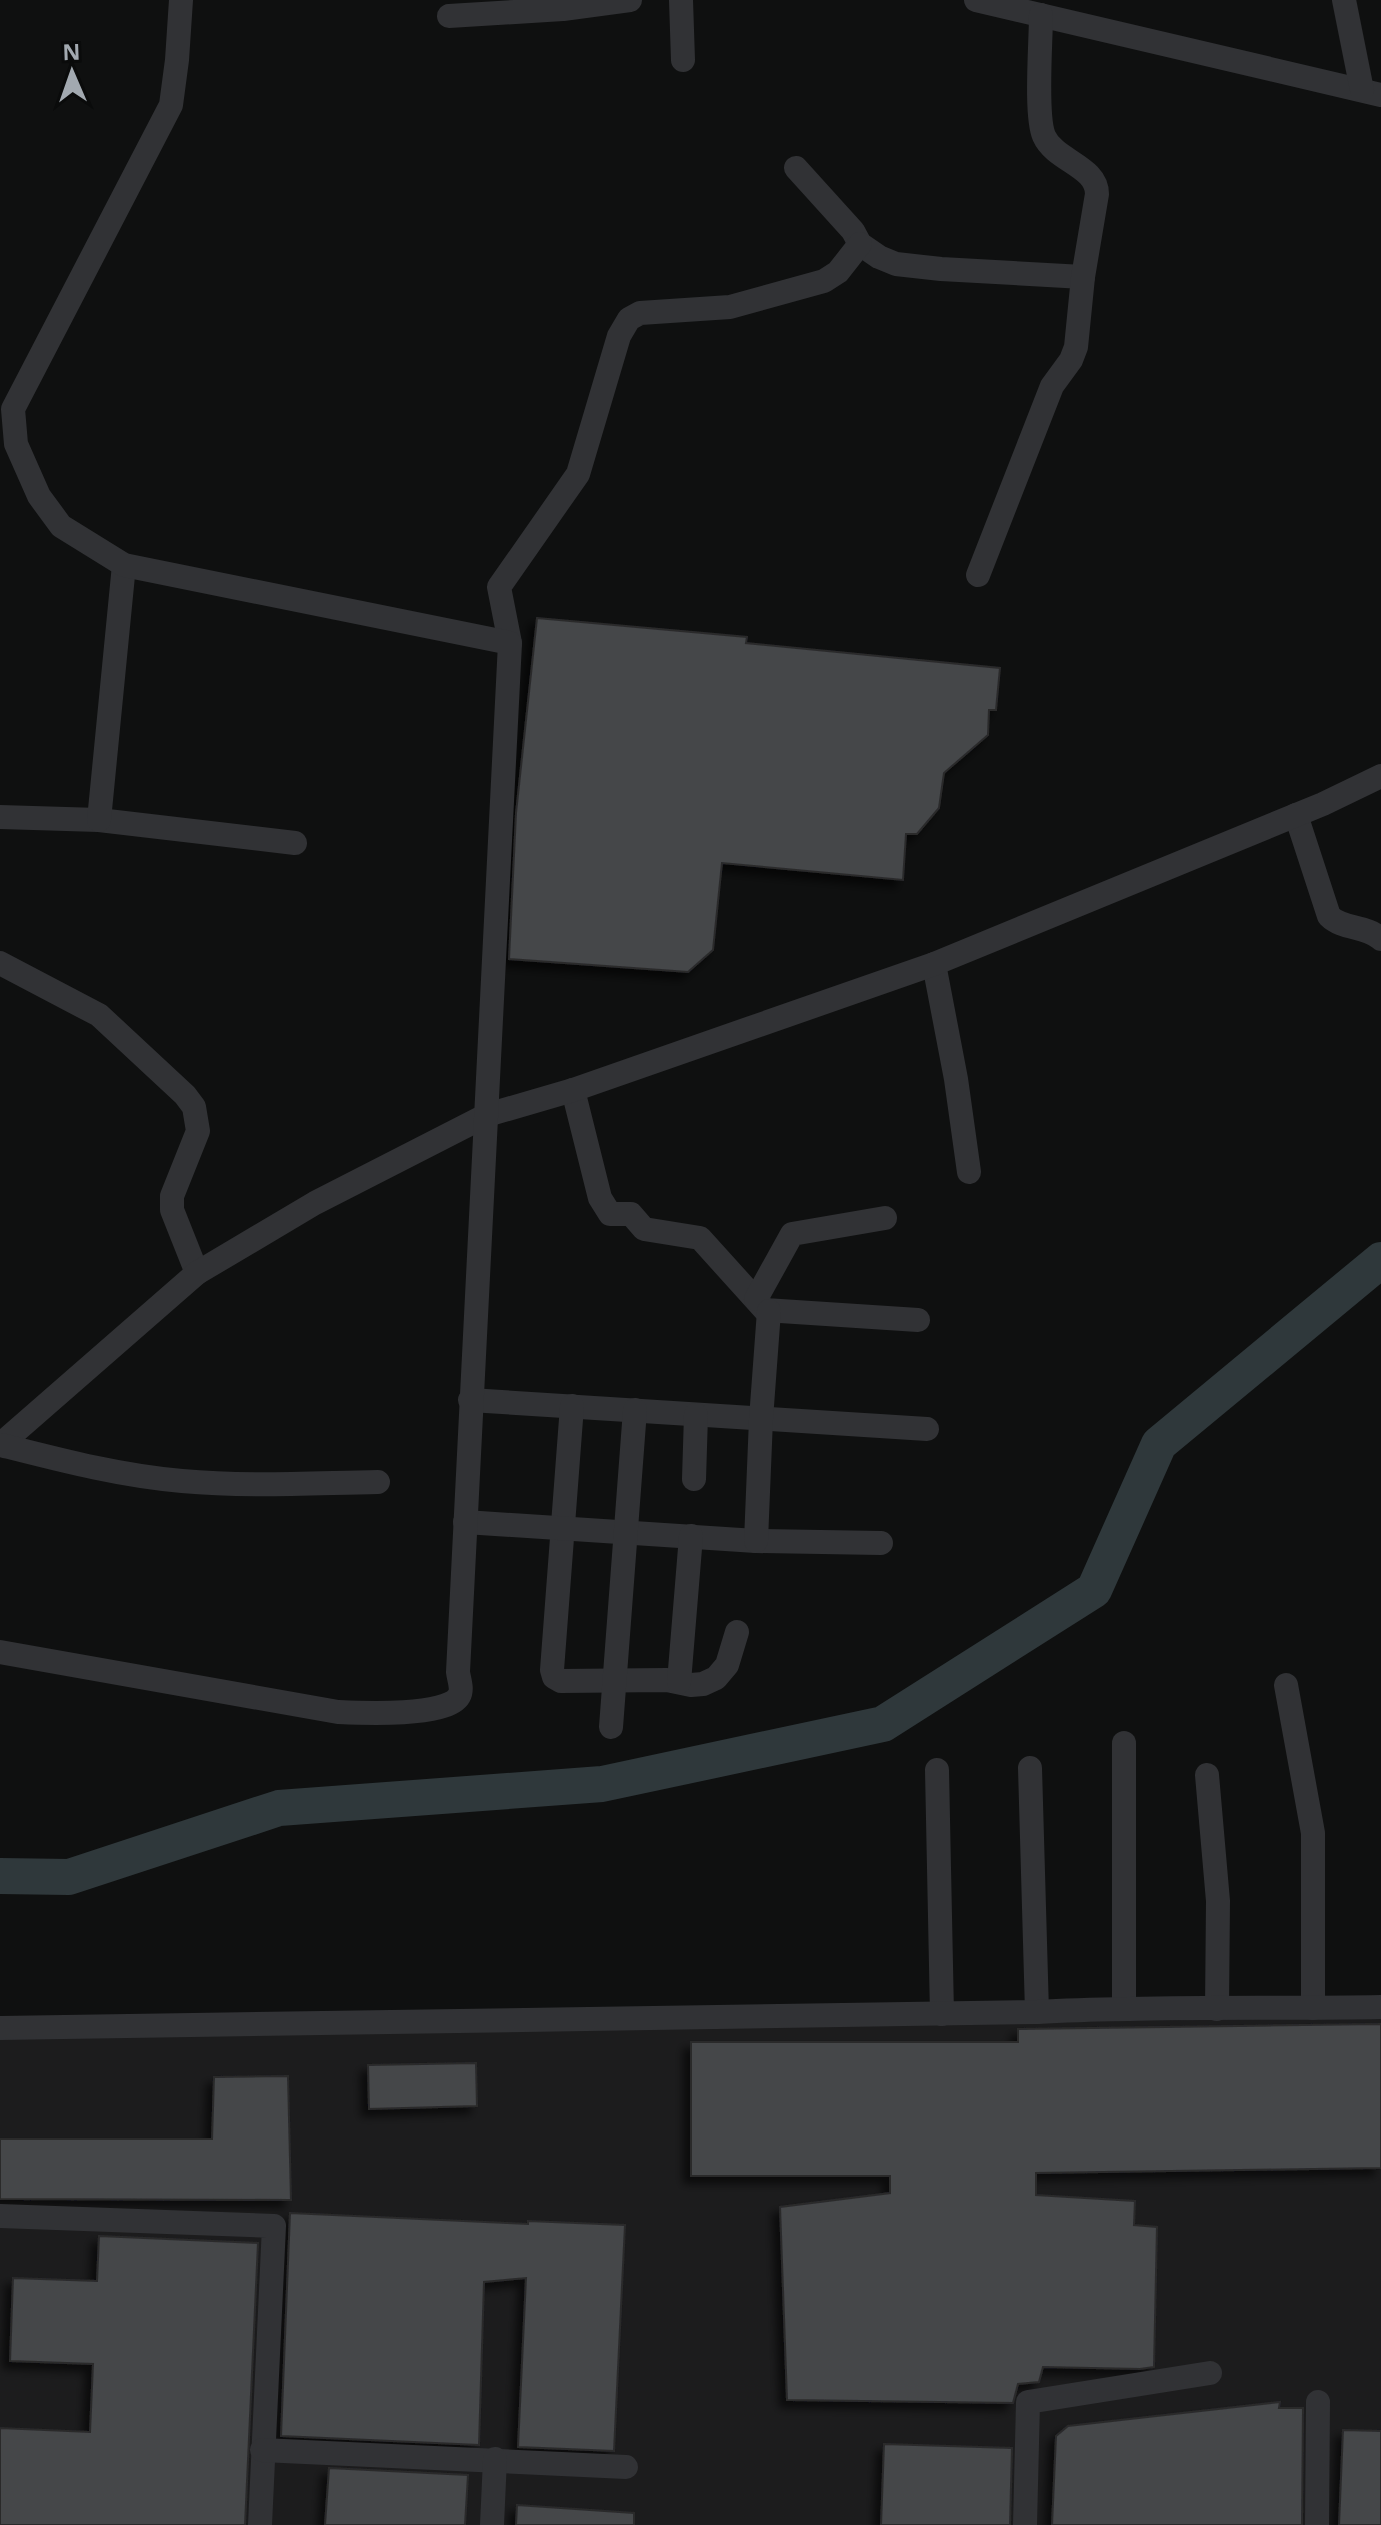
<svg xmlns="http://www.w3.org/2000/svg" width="1381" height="2525" viewBox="0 0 1381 2525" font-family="'Noto Sans',sans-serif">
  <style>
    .built { fill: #1c1c1d }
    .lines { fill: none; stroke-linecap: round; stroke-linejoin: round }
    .river { stroke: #2f383b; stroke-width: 36 }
    .building { fill: #444648; stroke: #2a2a2c; stroke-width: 2; filter: url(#shadow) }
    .minor { stroke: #313235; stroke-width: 24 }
  </style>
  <defs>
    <filter id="shadow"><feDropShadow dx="-7" dy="7" stdDeviation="4" flood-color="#0009"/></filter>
  </defs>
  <rect width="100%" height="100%" fill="#0f1010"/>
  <path class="built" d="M1381 2017V2525H0V2038Z"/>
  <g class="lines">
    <path class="river" d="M0 1876 69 1877 279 1808 602 1784 883 1724 1094 1590 1159 1444 1381 1260"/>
  </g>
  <g class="building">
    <path d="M537 618 747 637 746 643 1000 668 996 710H989L988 735 944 773 939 808 917 834H906L903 880 722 863 713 950 688 972 509 959 516 813Z"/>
    <path d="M1381 2024V2168L1036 2173V2195L1135 2201 1134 2225 1157 2227 1154 2367 1140 2369 1043 2367 1039 2382 1018 2384 1013 2403 787 2400 780 2207 890 2193V2176H691V2042H1018V2029Z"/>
    <path d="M476 2063 477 2106 369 2109 368 2065Z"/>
    <path d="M288 2076 291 2200 0 2199V2139H212L214 2077Z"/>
    <path d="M290 2213 528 2224V2221L625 2225 614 2451 518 2447 526 2278 484 2282 479 2445 281 2436Z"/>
    <path d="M99 2236 258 2243 245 2525H0V2428L90 2432 93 2364 10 2361 13 2278 97 2281Z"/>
    <path d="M1280 2402 1279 2408H1303L1302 2525H1052L1056 2436 1068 2426Z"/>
    <path d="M1343 2430 1381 2431V2525H1339Z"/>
    <path d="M884 2444 1012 2448 1010 2525H881Z"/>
    <path d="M329 2468 468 2475 465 2525H325Z"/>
    <path d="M517 2505 634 2513V2525H516Z"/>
  </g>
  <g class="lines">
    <g class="minor">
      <path d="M681 0 683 60"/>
      <path d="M976 0 1381 95"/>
      <path d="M1344 0 1362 90"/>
      <path d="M449 16 563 9 630 0"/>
      <path d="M796 168 853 231 860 244 879 257 896 264 941 269 1083 277"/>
      <path d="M978 575 1052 386 1071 360 1076 347 1083 277 1097 194C1097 166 1055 161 1044 136 1035 115 1041 42 1041 15"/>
      <path d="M510 643 499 587 578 474 619 336 629 319 640 313 730 307 824 281 838 272 860 244"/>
      <path d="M1296 815 1329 916C1343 930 1366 925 1381 939"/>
      <path d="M0 817 99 820 295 843"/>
      <path d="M99 820 124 565"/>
      <path d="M0 963 99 1015 185 1095 194 1107 198 1131 172 1196V1210L197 1273"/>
      <path d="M934 964 956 1079 969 1172"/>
      <path d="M573 1090 600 1198 610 1214H631L644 1229 700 1238 765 1310 918 1320"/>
      <path d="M756 1299 792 1234 885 1218"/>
      <path d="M470 1400 927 1429"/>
      <path d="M572 1406 552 1670 554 1677 561 1681 667 1680 691 1685 703 1684 716 1678 727 1665 737 1632"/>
      <path d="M0 1445 197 1273 315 1203 487 1115 573 1090 934 964 1323 804 1381 776"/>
      <path d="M1 1445C60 1460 121 1476 182 1481 247 1487 313 1483 378 1482"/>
      <path d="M694 1479 696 1415"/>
      <path d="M465 1522 756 1541 881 1543"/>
      <path d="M756 1541 761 1419 769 1311"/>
      <path d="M0 1652 338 1712C361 1713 447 1717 459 1696 463 1689 459 1680 458 1672L510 643 124 565 61 526 39 496 16 444 13 409 171 105 177 60 181 0"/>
      <path d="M679 1682 691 1536"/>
      <path d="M1286 1685 1313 1833V2008"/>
      <path d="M611 1727 635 1410"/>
      <path d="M1124 1743V2007"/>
      <path d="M1030 1768 1037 2012"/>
      <path d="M937 1770 942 2014"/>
      <path d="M1207 1775 1218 1901 1217 2009"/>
      <path d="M0 2028 1037 2012C1151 2006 1266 2009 1381 2007"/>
      <path d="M0 2216 274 2226 260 2525"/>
      <path d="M262 2450 626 2467"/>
      <path d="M492 2525 495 2459"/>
      <path d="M1025 2525 1028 2402 1210 2373"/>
      <path d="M1317 2525 1318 2402"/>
    </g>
  </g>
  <g transform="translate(72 72) rotate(358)" stroke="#0a0b0b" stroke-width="6" paint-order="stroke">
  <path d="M0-6L14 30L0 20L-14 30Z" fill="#a2a9b0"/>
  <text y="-12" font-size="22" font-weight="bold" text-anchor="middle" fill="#a2a9b0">N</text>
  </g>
</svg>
